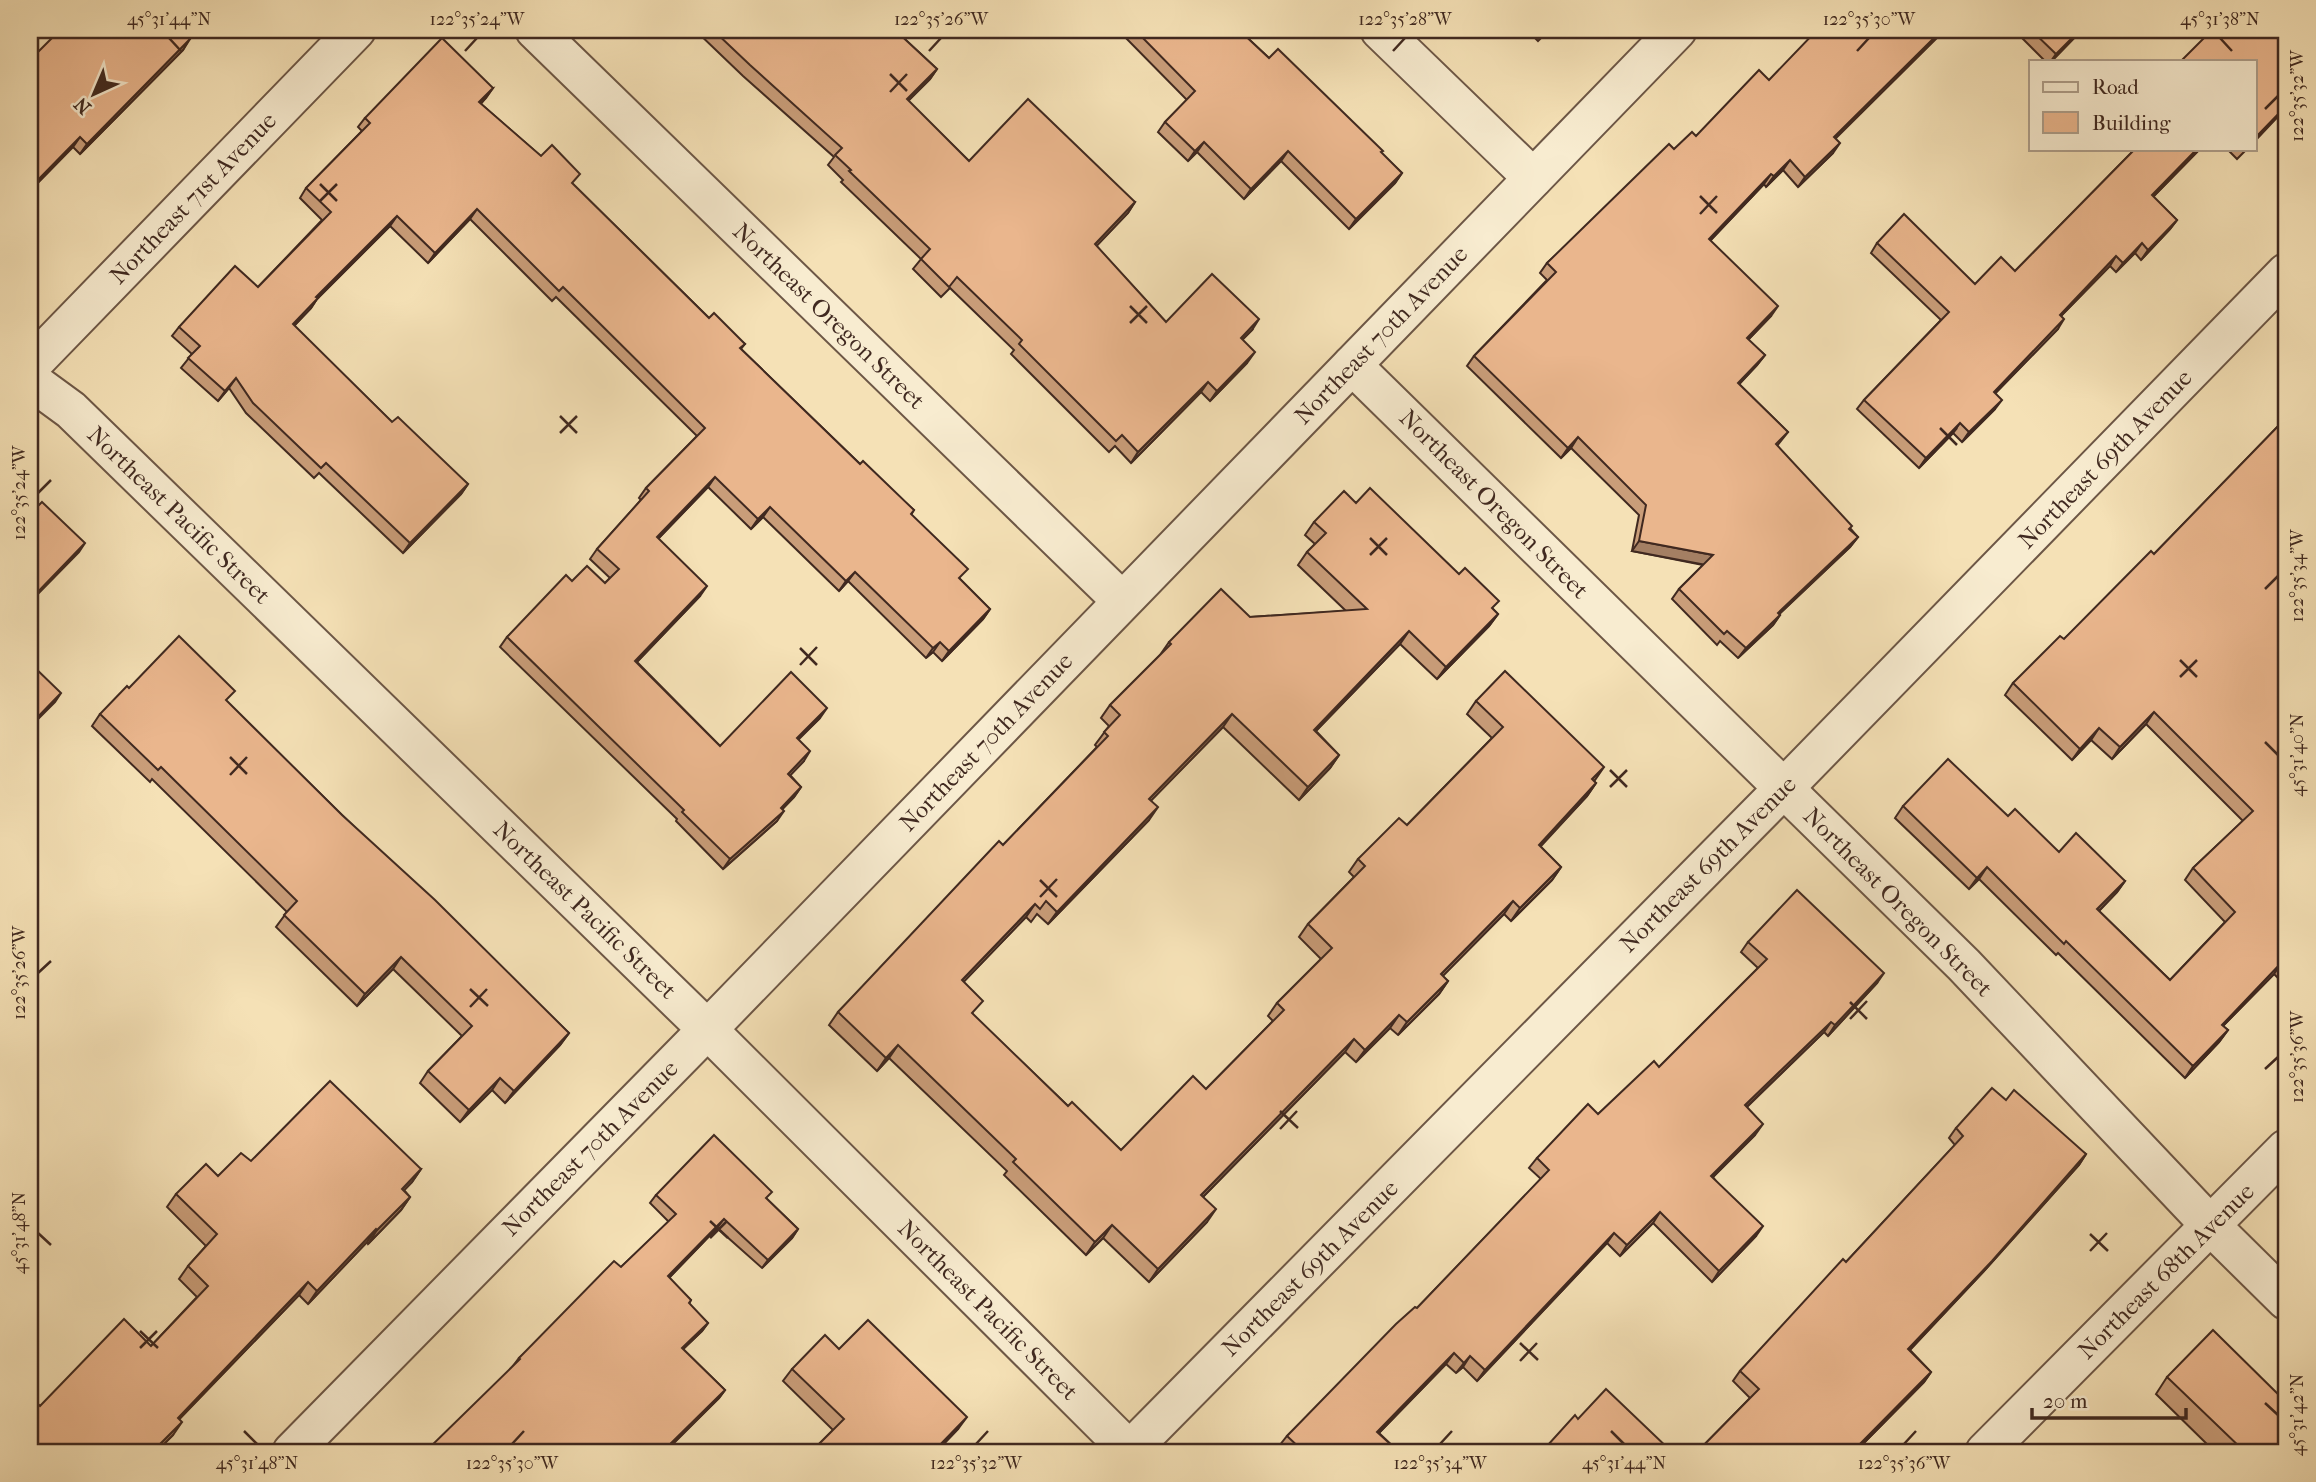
<svg xmlns="http://www.w3.org/2000/svg" width="2316" height="1482" viewBox="0 0 2316 1482" font-family="'IM FELL French Canon',serif">
  <style>
    .lines { fill: none; stroke-linecap: round; stroke-linejoin: round }
    .street-casing { stroke: #6d5746; stroke-width: 42 }
    .street { stroke: #f8ecd0; stroke-width: 38 }
    .wall { fill: #c99d79; stroke: #402920; stroke-width: 2 }
    .shaded-wall { fill: #a47f63; stroke: #402920; stroke-width: 2 }
    .building { fill: #eab68d; stroke: #402920; stroke-width: 2 }
    .ticks { fill: none; stroke: #402920; stroke-width: 2.5 }
    .labels { text-anchor: middle; dominant-baseline: central; stroke-width: 5; stroke-linejoin: round; paint-order: stroke }
    .street-label { font-size: 24px; fill: #402920; stroke: #f8ecd0 }
    .neatline { fill: none; stroke: #402920; stroke-width: 2.5 }
    .ticks-label { font-size: 18px; text-anchor: middle; fill: #402920 }
  </style>
  <rect width="100%" height="100%" fill="#f5e1b6"/>
  <filter id="stains"><feTurbulence type="fractalNoise" baseFrequency=".00286" numOctaves="4"/><feColorMatrix values="0 0 0 0 .2 0 0 0 0 .09 0 0 0 0 .02 0 0 0 .5 -.17"/></filter>
  <radialGradient id="worn" r=".72"><stop offset=".6" stop-color="#630" stop-opacity="0"/><stop offset="1" stop-color="#630" stop-opacity=".3"/></radialGradient>
  <g class="lines">
    <g class="street-casing">
      <g id="street">
        <path d="M535 30 1122 601"/>
        <path d="M1380 30 1533 178"/>
        <path d="M1352 365 1964 965 2211 1226 2286 1300"/>
        <path d="M30 366 356 30"/>
        <path d="M30 380 71 410 707 1029 1131 1452"/>
        <path d="M292 1452 701 1036 1677 30"/>
        <path d="M1128 1452 1783 789 2286 273"/>
        <path d="M1985 1452 2286 1149"/>
      </g>
    </g>
    <use href="#street" class="street"/>
  </g>
  <g class="wall">
    <path d="M64 30H198L189 39 183 50 80 154 73 147 58 36Z"/>
    <path d="M695 30H895L937 69 930 79 908 101 969 161 1135 202 1128 213 1096 246 1166 322 1252 330 1242 340 1247 363 1210 401 1201 392 1131 463 1115 446 1109 452 1011 354 1014 350 950 288 941 297 913 269 921 259 841 182 843 180 828 165 834 157 743 76Z"/>
    <path d="M1074 30H1085L1080 35Z"/>
    <path d="M1118 30H1239L1269 58 1381 153 1402 173 1395 183 1349 229 1281 161 1244 199 1197 152 1188 161 1158 132 1165 122 1187 100Z"/>
    <path d="M1527 30H1549L1538 41Z"/>
    <path d="M2014 30H2082L2052 61H2045Z"/>
    <path d="M1769 80 1835 138 1833 153 1798 187 1783 170 1766 187 1764 184 1710 241 1771 316 1748 340 1765 355 1757 365 1739 384 1788 432 1777 446 1858 537 1850 547 1779 614 1780 615 1773 625 1738 658 1720 641 1717 645 1672 599 1679 589 1703 565 1632 551 1639 515 1571 448 1561 458 1467 366 1474 356 1547 280 1540 273 1547 263 1674 149 1696 136Z"/>
    <path d="M493 88 481 104 573 184 709 318 745 344 741 349 860 464 914 510 911 515 961 580 990 609 983 619 942 661 933 652 926 658 848 581 839 591 763 517 751 529 708 487 658 539 700 596 637 662 720 746 820 718 798 739 804 761 790 775 801 787 794 797 782 809 777 821 723 869 676 821 677 819 500 647 507 637 572 581 605 583 610 578 590 559 597 549 641 500 639 498 646 488 697 436 556 297 552 301 470 219 428 263 390 226 317 299 311 308 294 326 392 422 468 484 461 494 403 553 319 473 314 478 246 413 229 388 218 401 181 368 192 354 172 336 179 327 258 287 322 220 300 198 306 188 362 131 358 127 365 118Z"/>
    <path d="M2135 149H2200L2153 197 2177 220 2170 229 2141 260 2135 253 2116 272 2110 266 2061 316 2058 329 1995 393V409L1962 442 1953 433 1919 468 1857 409 1864 400 1941 320 1871 253 1877 243 1975 284 2015 271Z"/>
    <path d="M2227 149H2247L2237 159Z"/>
    <path d="M2286 418V975L2285 973 2279 979 2274 974 2223 1026 2228 1030 2219 1042 2185 1078 2058 953 2056 955 1979 879 1969 889 1895 818 1903 806 2008 816 2059 852 2125 881 2117 892 2099 911 2170 980 2225 922 2185 880 2193 868 2243 821 2146 724 2112 759 2091 740 2072 760 2005 695 2013 683 2064 639 2154 554Z"/>
    <path d="M1356 503 1493 609 1498 614 1489 626 1437 679 1400 644 1316 731 1339 755 1330 768 1299 800 1223 727 1151 800 1149 820 1048 924 1037 914 1031 922 1026 917 963 982 973 1015 1068 1106 1121 1150 1206 1089 1273 1021 1268 1016 1277 1003 1321 959 1299 937 1308 924 1354 877 1349 872 1358 859 1407 825 1492 738 1467 714 1476 701 1596 783 1587 796 1540 846 1561 867 1552 880 1511 921 1504 914 1442 976 1448 981 1439 994 1398 1035 1390 1028 1356 1062 1345 1052 1203 1197 1207 1222 1149 1282 1103 1238 1086 1255 1004 1175 1007 1171 889 1058 877 1071 829 1025 838 1012 1003 845 1097 747 1095 745 1109 726 1101 718 1110 705 1160 655 1169 642 1250 617 1346 611 1298 565 1307 552 1315 544 1305 535 1314 522Z"/>
    <path d="M227 702 342 815 569 1033 560 1045 505 1103 492 1090 460 1122 420 1083 428 1071 462 1036 393 969 357 1006 276 927 287 912 152 779 150 782 92 726 100 714Z"/>
    <path d="M1748 942 1877 983 1828 1036 1824 1032 1747 1107 1755 1135 1713 1177 1756 1236 1712 1282 1653 1223 1620 1256 1607 1243 1477 1381 1463 1367 1456 1373 1446 1364 1379 1433 1399 1452H1286L1279 1446 1287 1436 1417 1308 1541 1179 1529 1168 1537 1158 1598 1114 1659 1067 1758 968 1741 952Z"/>
    <path d="M2006 1100 2086 1154 2079 1165 1984 1271 1910 1350 1931 1372 1924 1382 1855 1452H1697L1750 1398 1733 1381 1740 1371 1846 1262 1955 1145 1949 1138 1956 1128Z"/>
    <path d="M251 1161 421 1169 412 1182 404 1190 410 1197 401 1210 368 1244 367 1242 308 1304 299 1295 179 1419 173 1435 156 1452H30L40 1406 151 1346 197 1297 179 1279 188 1266 206 1246 167 1207 176 1194Z"/>
    <path d="M656 1195 767 1199 798 1229 792 1238 762 1268 717 1228 669 1278 691 1300 689 1304 708 1323 702 1331 683 1349 725 1390 719 1398 666 1451 513 1366 519 1358 621 1267 669 1222 650 1203Z"/>
    <path d="M839 1349 958 1429 936 1452H811L833 1430 783 1381 792 1369Z"/>
    <path d="M2167 1377 2286 1452H2215L2156 1394Z"/>
    <path d="M1578 1419 1672 1452H1542L1547 1446Z"/>
  </g>
  <g class="shaded-wall">
    <path d="M196 30H198L181 48 188 38Z"/>
    <path d="M1942 30H1945L1827 147 1834 137Z"/>
    <path d="M2080 30H2082L2051 61 2056 54Z"/>
    <path d="M190 39 183 50 80 154 87 144Z"/>
    <path d="M937 69 930 79 899 110 907 99Z"/>
    <path d="M493 88 486 98 472 112 479 102Z"/>
    <path d="M2286 106V108L2255 141V138Z"/>
    <path d="M80 137 73 147 30 191V188Z"/>
    <path d="M1204 142 1197 152 1188 161 1195 151Z"/>
    <path d="M1840 143 1833 153 1798 187 1805 177Z"/>
    <path d="M2197 149H2200L2145 205 2152 195Z"/>
    <path d="M1288 151 1281 161 1244 199 1251 189Z"/>
    <path d="M1790 160 1783 170 1766 187 1774 176Z"/>
    <path d="M1402 173 1395 183 1349 229 1356 219Z"/>
    <path d="M1771 174 1764 184 1701 250 1709 239Z"/>
    <path d="M1135 202 1128 213 1088 255 1095 244Z"/>
    <path d="M477 209 470 219 428 263 435 253Z"/>
    <path d="M397 216 390 226 317 299 311 308 286 334 316 297Z"/>
    <path d="M2177 220 2170 229 2141 260 2148 250Z"/>
    <path d="M2142 243 2135 253 2116 272 2123 263Z"/>
    <path d="M2116 256 2110 266 2053 324 2060 315Z"/>
    <path d="M1778 306 1771 316 1740 348 1747 338Z"/>
    <path d="M1259 319 1252 330 1233 349 1241 338Z"/>
    <path d="M2064 319 2058 329 1987 402 1994 392Z"/>
    <path d="M1255 352 1247 363 1210 401 1217 391Z"/>
    <path d="M1765 355 1757 365 1731 393 1738 383Z"/>
    <path d="M236 378 229 388 218 401 225 391Z"/>
    <path d="M1208 382 1201 392 1131 463 1138 452Z"/>
    <path d="M2002 400 1995 409 1962 442 1969 432Z"/>
    <path d="M1960 423 1953 433 1919 468 1926 458Z"/>
    <path d="M1578 437 1571 448 1561 458 1568 448Z"/>
    <path d="M715 477 708 487 650 547 657 537Z"/>
    <path d="M468 484 461 494 403 553 410 543Z"/>
    <path d="M770 507 763 517 751 529 758 519Z"/>
    <path d="M1858 537 1850 547 1770 623 1778 613Z"/>
    <path d="M1639 541 1713 555 1706 565 1632 551Z"/>
    <path d="M85 543 79 552 30 602V600Z"/>
    <path d="M855 572 848 581 839 591 846 581Z"/>
    <path d="M707 586 700 596 628 671 635 661Z"/>
    <path d="M990 609 983 619 942 661 949 651Z"/>
    <path d="M1498 614 1489 626 1437 679 1446 667Z"/>
    <path d="M1780 615 1773 625 1738 658 1746 648Z"/>
    <path d="M1409 631 1400 644 1305 742 1314 730Z"/>
    <path d="M940 642 933 652 926 658 933 648Z"/>
    <path d="M61 693 55 702 30 727V725Z"/>
    <path d="M827 708 820 718 790 748 797 738Z"/>
    <path d="M2154 712 2146 724 2112 759 2120 747Z"/>
    <path d="M1232 714 1223 727 1140 812 1149 799Z"/>
    <path d="M2099 728 2091 740 2072 760 2080 749Z"/>
    <path d="M810 751 804 761 782 784 788 774Z"/>
    <path d="M1339 755 1330 768 1299 800 1308 787Z"/>
    <path d="M1604 767 1595 780 1583 791 1592 779Z"/>
    <path d="M1596 783 1587 796 1530 858 1539 845Z"/>
    <path d="M801 787 794 797 774 818 781 808Z"/>
    <path d="M1158 807 1149 820 1048 924 1057 912Z"/>
    <path d="M784 811 777 821 723 869 730 859Z"/>
    <path d="M1561 867 1552 880 1511 921 1520 908Z"/>
    <path d="M1987 867 1979 879 1969 889 1977 878Z"/>
    <path d="M2125 881 2117 892 2089 921 2097 909Z"/>
    <path d="M1513 901 1504 914 1432 987 1441 974Z"/>
    <path d="M1035 904 1026 917 953 993 962 980Z"/>
    <path d="M401 957 393 969 357 1006 365 994Z"/>
    <path d="M2282 962 2274 974 2213 1036 2222 1025Z"/>
    <path d="M1884 973 1877 983 1828 1036 1835 1025Z"/>
    <path d="M1448 981 1439 994 1398 1035 1407 1022Z"/>
    <path d="M1399 1015 1390 1028 1356 1062 1365 1050Z"/>
    <path d="M1831 1022 1824 1032 1738 1115 1745 1105Z"/>
    <path d="M2228 1030 2219 1042 2185 1078 2193 1066Z"/>
    <path d="M569 1033 560 1045 505 1103 514 1091Z"/>
    <path d="M1354 1039 1345 1052 1192 1208 1201 1195Z"/>
    <path d="M898 1045 889 1058 877 1071 886 1058Z"/>
    <path d="M500 1078 492 1090 460 1122 469 1110Z"/>
    <path d="M1763 1124 1755 1135 1704 1186 1711 1176Z"/>
    <path d="M2086 1154 2079 1165 1984 1271 1901 1359 1908 1349Z"/>
    <path d="M421 1169 412 1182 393 1202 402 1189Z"/>
    <path d="M410 1197 401 1210 368 1244 377 1230Z"/>
    <path d="M1216 1209 1207 1222 1149 1282 1158 1269Z"/>
    <path d="M1660 1212 1653 1223 1620 1256 1627 1245Z"/>
    <path d="M724 1219 717 1228 662 1285 668 1276Z"/>
    <path d="M1112 1225 1103 1238 1086 1255 1095 1242Z"/>
    <path d="M1763 1226 1756 1236 1712 1282 1719 1271Z"/>
    <path d="M376 1229 367 1242 308 1304 317 1291Z"/>
    <path d="M798 1229 792 1238 762 1268 768 1260Z"/>
    <path d="M1614 1233 1607 1243 1477 1381 1485 1370Z"/>
    <path d="M308 1282 299 1295 168 1431 178 1418Z"/>
    <path d="M708 1323 702 1331 676 1356 682 1348Z"/>
    <path d="M1454 1353 1446 1364 1370 1442 1377 1432Z"/>
    <path d="M1470 1356 1463 1367 1456 1373 1464 1363Z"/>
    <path d="M1931 1372 1924 1382 1855 1452H1852Z"/>
    <path d="M725 1390 719 1398 664 1452V1450Z"/>
    <path d="M967 1417 958 1429 936 1452H933Z"/>
    <path d="M182 1422 173 1435 156 1452H152Z"/>
  </g>
  <g class="building">
    <path d="M64 30H196L188 38 190 39 87 144 80 137 30 188V60L56 34 58 36Z"/>
    <path d="M713 30H895L937 69 907 99 969 161 1028 99 1135 202 1095 244 1166 322 1212 274 1259 319 1241 338 1255 352 1217 391 1208 382 1138 452 1122 435 1116 441 1019 344 1022 340 957 277 949 287 921 259 930 249 849 171 851 170 835 155 842 148 750 65Z"/>
    <path d="M1135 30H1239L1269 58 1278 49 1383 151 1381 152 1402 173 1356 219 1288 151 1251 189 1204 142 1195 151 1165 122 1195 91Z"/>
    <path d="M1817 30H1942L1834 137 1840 143 1805 177 1790 160 1774 176 1771 174 1709 239 1778 306 1747 338 1765 355 1738 383 1788 432 1776 444 1852 526 1849 529 1858 537 1778 613 1780 615 1746 648 1727 631 1724 634 1679 589 1713 555 1639 541 1646 505 1578 437 1568 448 1474 356 1556 272 1547 263 1669 144 1674 149 1692 132 1696 136 1759 70 1769 80Z"/>
    <path d="M2031 30H2080L2056 54Z"/>
    <path d="M2212 30H2286V106L2255 138V61H2181Z"/>
    <path d="M442 38 493 88 479 102 541 156 552 145 580 174 572 183 709 318 714 313 745 344 740 348 860 464 863 461 914 510 911 514 968 569 959 578 990 609 949 651 940 642 933 648 855 572 846 581 770 507 758 519 715 477 657 537 707 586 635 661 720 746 791 672 827 708 797 738 810 751 788 774 801 787 781 808 784 811 730 859 682 812 684 810 507 637 566 575 572 581 587 566 605 583 619 569 597 549 649 491 646 488 705 428 563 287 559 291 477 209 435 253 397 216 316 297 318 298 293 324 392 422 398 417 468 484 410 543 326 463 321 468 253 403 236 378 225 391 188 358 200 346 179 327 235 266 258 287 331 212 306 188 370 123 365 118Z"/>
    <path d="M2135 149H2197L2152 195 2177 220 2148 250 2142 243 2123 263 2116 256 2060 315 2064 319 1994 392 2002 400 1969 432 1960 423 1926 458 1864 400 1949 312 1877 243 1904 214 1975 284 2001 257 2015 271Z"/>
    <path d="M2286 418V967L2282 962 2222 1025 2228 1030 2193 1066 2066 941 2064 944 1987 867 1977 878 1903 806 1948 759 2008 816 2015 809 2059 852 2076 833 2125 881 2097 909 2170 980 2235 912 2193 868 2253 811 2154 712 2120 747 2099 728 2080 749 2013 683 2060 636 2064 639 2151 551 2154 554Z"/>
    <path d="M1370 488 1459 574 1465 568 1499 601 1492 608 1498 614 1446 667 1409 631 1314 730 1339 755 1308 787 1232 714 1149 799 1158 807 1057 912 1046 901 1040 909 1035 904 962 980 983 1001 972 1013 1068 1106 1072 1102 1121 1150 1193 1076 1206 1089 1284 1010 1277 1003 1332 948 1308 924 1365 866 1358 859 1399 818 1407 825 1503 727 1476 701 1505 671 1604 767 1592 779 1596 783 1539 845 1561 867 1520 908 1513 901 1441 974 1448 981 1407 1022 1399 1015 1365 1050 1354 1039 1201 1195 1216 1209 1158 1269 1112 1225 1095 1242 1013 1162 1016 1159 898 1045 886 1058 838 1012 999 841 1003 845 1108 736 1104 732 1120 715 1110 705 1171 644 1169 642 1221 589 1250 617 1367 609 1307 552 1326 533 1314 522 1344 491 1356 503Z"/>
    <path d="M42 502 85 543 30 600V514Z"/>
    <path d="M179 636 235 691 226 700 342 815 435 900 569 1033 514 1091 500 1078 469 1110 428 1071 472 1026 401 957 365 994 284 915 297 901 161 767 158 770 100 714 127 686 129 688Z"/>
    <path d="M30 663 61 693 30 725Z"/>
    <path d="M1797 890 1884 973 1835 1025 1831 1022 1745 1105 1763 1124 1711 1176 1763 1226 1719 1271 1660 1212 1627 1245 1614 1233 1485 1370 1470 1356 1464 1363 1454 1353 1377 1432 1399 1452H1304L1287 1436 1396 1324 1415 1307 1417 1308 1549 1170 1537 1158 1588 1104 1598 1114 1654 1061 1659 1067 1767 959 1748 942Z"/>
    <path d="M330 1081 421 1169 402 1189 410 1197 377 1230 376 1229 317 1291 308 1282 178 1418 182 1422 152 1452H30V1396L40 1406 124 1319 151 1346 208 1286 188 1266 217 1234 176 1194 206 1164 218 1176 241 1153 251 1161Z"/>
    <path d="M1992 1088 2006 1100 2014 1090 2086 1154 1992 1261 1908 1349 1931 1372 1852 1452 1845 1446 1839 1452H1827L1824 1450 1823 1452H1697L1759 1389 1740 1371 1843 1259 1846 1262 1963 1136 1956 1128Z"/>
    <path d="M714 1135 772 1192 766 1198 798 1229 768 1260 724 1219 668 1276 691 1300 689 1303 708 1323 682 1348 725 1390 664 1450 666 1452H425L520 1359 519 1358 614 1261 621 1267 676 1214 656 1195Z"/>
    <path d="M868 1320 967 1417 933 1452H811L844 1419 792 1369 825 1335 839 1349Z"/>
    <path d="M2213 1330 2286 1402V1452H2245L2167 1377Z"/>
    <path d="M1606 1389 1672 1452H1553L1547 1446 1575 1415 1578 1419Z"/>
  </g>
  <path class="ticks" d="M169 38 181 51M2220 38 2232 51M465 51 477 38M929 51 941 38M1393 51 1405 38M1857 51 1869 38M890 74 907 91M890 92 907 74M2265 109 2278 96M320 184 337 201M1700 196 1717 213M320 201 337 184M1700 214 1717 196M1130 306 1147 323M1130 323 1147 306M560 416 577 433M1940 428 1957 445M560 433 577 416M1940 446 1957 428M38 493 51 480M1370 538 1387 555M1370 555 1387 538M2265 589 2278 576M800 648 817 665M2180 660 2197 677M800 665 817 647M2180 677 2197 660M2265 742 2278 755M230 757 247 774M1610 770 1627 787M230 775 247 757M1610 787 1627 770M1040 880 1057 897M1040 897 1057 879M38 973 51 961M470 989 488 1006M1850 1002 1867 1019M470 1007 487 989M1850 1019 1867 1001M2265 1069 2278 1057M1280 1111 1298 1128M1280 1129 1297 1111M710 1221 728 1238M38 1233 51 1245M2090 1234 2108 1251M710 1238 727 1221M2090 1251 2107 1233M140 1331 158 1348M1520 1343 1538 1360M140 1348 157 1331M1520 1361 1537 1343M2265 1403 2278 1415M244 1431 257 1444M1611 1431 1624 1444M512 1444 524 1431M976 1444 988 1431M1440 1444 1452 1431M1904 1444 1916 1431"/>
  <g class="labels">
    <g class="street-label">
      <text transform="translate(193 198) rotate(-46)">Northeast 71st Avenue</text>
      <text transform="translate(829 316) rotate(44)">Northeast Oregon Street</text>
      <text transform="translate(1381 335) rotate(-46)">Northeast 70th Avenue</text>
      <text transform="translate(2105 459) rotate(-46)">Northeast 69th Avenue</text>
      <text transform="translate(1494 504) rotate(45)">Northeast Oregon Street</text>
      <text transform="translate(179 515) rotate(44)">Northeast Pacific Street</text>
      <text transform="translate(986 742) rotate(-46)">Northeast 70th Avenue</text>
      <text transform="translate(1708 864) rotate(-45)">Northeast 69th Avenue</text>
      <text transform="translate(1898 902) rotate(45)">Northeast Oregon Street</text>
      <text transform="translate(585 910) rotate(44)">Northeast Pacific Street</text>
      <text transform="translate(590 1148) rotate(-45)">Northeast 70th Avenue</text>
      <text transform="translate(1310 1268) rotate(-45)">Northeast 69th Avenue</text>
      <text transform="translate(2166 1271) rotate(-45)">Northeast 68th Avenue</text>
      <text transform="translate(988 1310) rotate(45)">Northeast Pacific Street</text>
    </g>
  </g>
  <rect width="2316" height="1482" fill="none" stroke="#f5e1b6" stroke-width="77"/>
  <rect x="2029" y="60" width="228" height="91" fill="#f8ecd0" stroke="#ae9e8a" stroke-width="2"/>
  <rect x="2043" y="82" width="35" height="10" fill="#f8ecd0" stroke="#ae9e8a" stroke-width="2"/>
  <text x="2092" y="94" font-size="21" fill="#402920">Road</text>
  <rect x="2043" y="112" width="35" height="21" fill="#eab68d" stroke="#ae9e8a" stroke-width="2"/>
  <text x="2092" y="130" font-size="21" fill="#402920">Building</text>
  <g transform="translate(94 94) rotate(224)" stroke="#f8ecd0" stroke-width="5" paint-order="stroke">
  <path d="M0-5L12 26L0 18L-12 26Z" fill="#402920"/>
  <text y="-10" font-size="19" font-weight="bold" text-anchor="middle" fill="#402920">N</text>
  </g>
  <path d="M2032 1408v10h154v-10" fill="none" stroke="#402920" stroke-width="3.5"/>
  <text x="2043" y="1408" font-size="21" fill="#402920" stroke="#f8ecd0" stroke-width="5" paint-order="stroke">20 m</text>
  <rect x="38" y="38" width="2240" height="1406" class="neatline"/>
  <g class="ticks-label">
    <text x="169" y="25">45°31'44"N</text>
    <text x="477" y="25">122°35'24"W</text>
    <text x="941" y="25">122°35'26"W</text>
    <text x="1405" y="25">122°35'28"W</text>
    <text x="1869" y="25">122°35'30"W</text>
    <text x="2220" y="25">45°31'38"N</text>
    <text transform="translate(2297 96) rotate(-90)" y="6">122°35'32"W</text>
    <text transform="translate(19 493) rotate(-90)" y="6">122°35'24"W</text>
    <text transform="translate(2297 576) rotate(-90)" y="6">122°35'34"W</text>
    <text transform="translate(2297 755) rotate(-90)" y="6">45°31'40"N</text>
    <text transform="translate(19 973) rotate(-90)" y="6">122°35'26"W</text>
    <text transform="translate(2297 1057) rotate(-90)" y="6">122°35'36"W</text>
    <text transform="translate(19 1233) rotate(-90)" y="6">45°31'48"N</text>
    <text transform="translate(2297 1415) rotate(-90)" y="6">45°31'42"N</text>
    <text x="257" y="1469">45°31'48"N</text>
    <text x="512" y="1469">122°35'30"W</text>
    <text x="976" y="1469">122°35'32"W</text>
    <text x="1440" y="1469">122°35'34"W</text>
    <text x="1624" y="1469">45°31'44"N</text>
    <text x="1904" y="1469">122°35'36"W</text>
  </g>
  <rect width="100%" height="100%" filter="url(#stains)"/>
  <rect width="100%" height="100%" fill="url(#worn)"/>
</svg>
